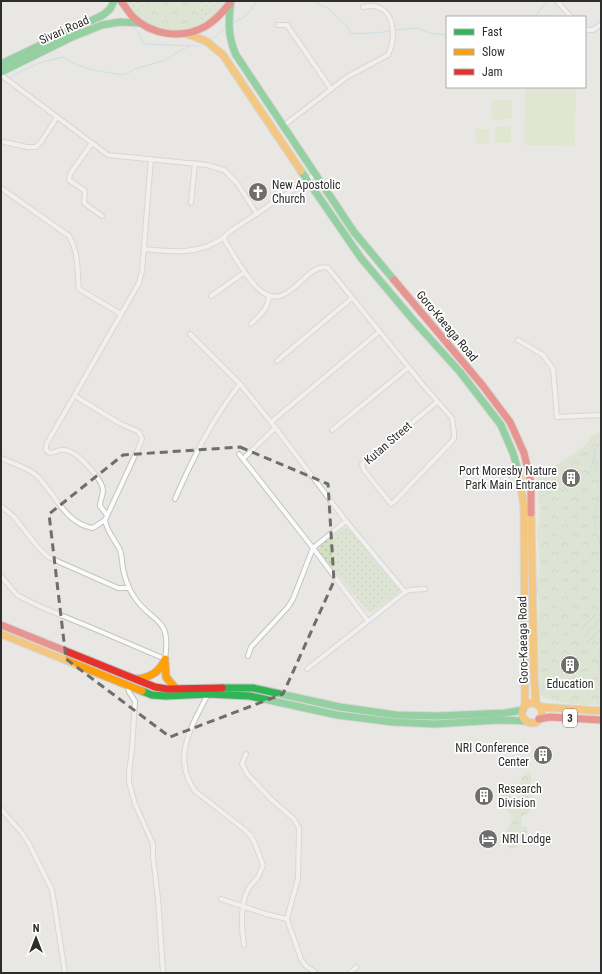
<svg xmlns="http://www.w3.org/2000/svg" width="602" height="974" viewBox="0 0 602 974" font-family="'Roboto Condensed',sans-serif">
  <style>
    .grass { fill: url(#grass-dots) }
    .forest { fill: url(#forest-crowns) }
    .garden { fill: url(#garden-furrows) }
    .pitch { fill: #d8e4bf }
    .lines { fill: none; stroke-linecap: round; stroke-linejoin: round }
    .stream { stroke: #a0d6e2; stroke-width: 1 }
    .street-casing { stroke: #c4c3c4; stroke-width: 6 }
    .fast-casing { stroke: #c5c4c3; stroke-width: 9 }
    .slow-casing { stroke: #c5c4c3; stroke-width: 9 }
    .jam-casing { stroke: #c5c4c3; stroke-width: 9 }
    .street { stroke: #fcfbfb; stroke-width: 4 }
    .fast { stroke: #30b455; stroke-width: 7 }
    .slow { stroke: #ff9f0a; stroke-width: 7 }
    .jam { stroke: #e5322d; stroke-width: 7 }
    .marked { fill: none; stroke: #6f6e6d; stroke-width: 3; stroke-dasharray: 8 5; stroke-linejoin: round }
    .labels { text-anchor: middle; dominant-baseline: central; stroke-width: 3.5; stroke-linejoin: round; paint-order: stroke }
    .shield { fill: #fff; stroke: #6c6c6c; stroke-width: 1 }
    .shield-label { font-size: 11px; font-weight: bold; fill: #2d2d2d }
    .street-label { font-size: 12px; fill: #2d2d2d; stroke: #fff }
    .poi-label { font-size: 12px; fill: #2d2d2d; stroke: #fff; text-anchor: start }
  </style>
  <defs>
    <pattern id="grass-dots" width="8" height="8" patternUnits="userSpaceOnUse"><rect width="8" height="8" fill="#d0e1c1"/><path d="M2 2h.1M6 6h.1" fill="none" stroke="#b3c1a6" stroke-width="1.8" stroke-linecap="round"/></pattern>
    <pattern id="forest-crowns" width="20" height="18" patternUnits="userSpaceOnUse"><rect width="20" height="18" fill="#d0e1c1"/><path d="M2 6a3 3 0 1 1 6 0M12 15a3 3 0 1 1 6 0" fill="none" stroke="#b3c1a6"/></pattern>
    <pattern id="garden-furrows" width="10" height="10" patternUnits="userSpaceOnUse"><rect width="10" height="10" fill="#d0e1c1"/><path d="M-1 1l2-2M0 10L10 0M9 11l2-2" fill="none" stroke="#b3c1a6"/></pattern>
  </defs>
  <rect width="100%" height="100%" fill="#e9e7e4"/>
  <g class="grass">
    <path d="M125 1H227C208 39 144 41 125 1Z"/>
    <path d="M342 528H348L400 591 373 612H368L318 550 322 544Z"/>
  </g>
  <g class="forest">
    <path d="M152 1H197V4L203 13C201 17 200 22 197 24 184 34 155 32 144 20 141 18 139 12 138 9L145 6Z"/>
    <path d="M601 432V705C580 705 558 705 539 695L537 639 539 602 536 586 540 569 537 528 540 513 538 495V475L563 461 586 445 592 436Z"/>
    <path d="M527 772 530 774 532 779 531 784 532 796 530 812 522 816 521 826 527 827 528 830 527 834 522 837 517 848 510 849C501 840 507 828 513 819L498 799 501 795 510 792 512 799H516L519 796C517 786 519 779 527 772Z"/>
  </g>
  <path class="garden" d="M601 611V639L586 643 578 625Z"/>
  <g class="pitch">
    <path d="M525 87H576L575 146 524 145Z"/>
    <path d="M491 100H512V119L492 120Z"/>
    <path d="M511 126V143H495V127Z"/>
    <path d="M475 129H489L490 143 476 144Z"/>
  </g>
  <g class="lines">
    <g class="stream">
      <path d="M312 1 328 8 345 24 351 33C359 34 381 33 389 31"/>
      <path d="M534 17 548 1"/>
      <path d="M232 24 247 15 257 1"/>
      <path d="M135 29 139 33 143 44 195 46H201L204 44"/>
      <path d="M395 30 416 28 429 33 447 35"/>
      <path d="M209 41 226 28"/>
      <path d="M11 77C28 67 45 60 64 57 79 70 105 72 124 75L135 69 166 60 179 51 190 46"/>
      <path d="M1 83 5 80"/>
      <path d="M595 453V467L598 472 601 473"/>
      <path d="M601 493C592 506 593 532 601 545"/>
      <path d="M541 496 569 485 586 476 591 469 595 451 601 441"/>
      <path d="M598 500 601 504"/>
      <path d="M589 556 594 555 601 551"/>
      <path d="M601 647 598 661 601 672"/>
    </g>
    <g class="street-casing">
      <g id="street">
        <path d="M557 1 571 17"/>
        <path d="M278 25H287L331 89"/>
        <path d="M585 30H593L601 24"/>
        <path d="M1 75 108 155 207 165 224 170 237 183 257 214"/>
        <path d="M283 126 347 77 388 55C398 35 394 0 363 7"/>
        <path d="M4 142 27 147H36L41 142 57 117"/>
        <path d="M92 143 70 174 69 180 85 191 84 203 102 216"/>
        <path d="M1 188 69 236C79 253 77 270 79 289L121 314"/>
        <path d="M191 203 195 163"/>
        <path d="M224 237 225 241C234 255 250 285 264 293 290 310 307 261 328 268L423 385 452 418 454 432V439L395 501 391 504 364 470 362 464 437 402"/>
        <path d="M144 249C172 252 199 255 223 238 225 236 227 234 229 232L315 175"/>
        <path d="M211 296 245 272"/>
        <path d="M251 324C260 315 268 309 269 296"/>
        <path d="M190 334 240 384 271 422 346 521 405 592"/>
        <path d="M518 340 543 355 553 369 557 417 601 415"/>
        <path d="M277 361 352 298"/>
        <path d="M271 422 380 331"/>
        <path d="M332 430 409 367"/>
        <path d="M239 454 313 548 368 621"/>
        <path d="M1 458C13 464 28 467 37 476 56 494 64 523 93 528L105 520"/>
        <path d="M244 458 275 428"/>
        <path d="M175 499C193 458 212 419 240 384"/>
        <path d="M1 506 14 517 37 546 48 557 118 588H129"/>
        <path d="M107 515 100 506C100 501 103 495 103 490 102 479 77 451 65 450 60 449 55 452 50 453L46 450V445L139 283 142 271 151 159"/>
        <path d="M1 576 17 595 41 607 90 627 165 659C172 614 151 625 133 595 128 587 125 578 123 569 122 563 122 556 120 550 115 540 107 532 105 520L138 449 142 439 139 432 119 423 75 396"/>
        <path d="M248 656 251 647 288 607 293 599 313 548 346 521"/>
        <path d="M307 669 405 592 410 590 425 589"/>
        <path d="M128 686 129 692 135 701 132 749 129 773V782L135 804 153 844V857L158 898 163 973"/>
        <path d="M208 694C192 726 171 757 195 791L245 830 251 836 255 844 263 865C261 869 260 874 258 877 255 881 251 885 248 889 240 906 241 926 244 945"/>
        <path d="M246 754 242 764 248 775 273 801 293 818 299 828 298 878 287 919 301 959 305 965 316 973"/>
        <path d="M1 809 22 833 29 844 52 890 65 973"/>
        <path d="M221 899 266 914 287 919"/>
        <path d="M350 973 356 967"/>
      </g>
    </g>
    <g class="fast-casing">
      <g id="fast">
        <path d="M231 1C228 21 228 37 236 55L354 232 394 280"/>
        <path d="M1 64 103 15 110 9 114 1"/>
        <path d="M1 72 72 37 102 25 120 22 140 23"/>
        <path d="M301 171 361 258 414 321 460 372 501 425 513 453 519 474"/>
        <path d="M222 688H253L340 707 396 715 437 716 505 713 523 710"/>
        <path d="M142 691 152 695 166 696 208 694 250 696 337 715 392 722 435 724 498 720 526 721"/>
      </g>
    </g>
    <g class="slow-casing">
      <g id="slow">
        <path d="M187 34 206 41 223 55 301 171"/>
        <path d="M519 474 524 507 525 706"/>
        <path d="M531 513 534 674 536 704"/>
        <path d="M1 634 142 691"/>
        <path d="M165 662 166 677 176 689"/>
        <path d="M136 679C149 678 160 672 165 659"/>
        <circle cx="532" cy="713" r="10"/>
        <path d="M540 707 601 711"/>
      </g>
    </g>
    <g class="jam-casing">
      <g id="jam">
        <path d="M121 1C125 6 128 11 132 16 151 35 182 40 206 26 216 20 223 12 230 3"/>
        <path d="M394 280 483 386 510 422 524 453 531 483V513"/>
        <path d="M1 625 155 687 167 689 222 688"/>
        <path d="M539 719 550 717 601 720"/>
      </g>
    </g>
    <use href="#street" class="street"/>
    <use href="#fast" class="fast"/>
    <use href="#slow" class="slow"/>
    <use href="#jam" class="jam"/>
  </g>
  <path d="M0 0H602V974H0ZM240 447 328 484 334 581 283 694 170 737 66 659 49 514 123 455Z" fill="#e9e7e4" fill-opacity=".55" fill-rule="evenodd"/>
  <path class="marked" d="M240 447 328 484 334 581 283 694 170 737 66 659 49 514 123 455Z"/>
  <defs>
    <g id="church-disc" transform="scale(1)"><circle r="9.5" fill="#6f6e6d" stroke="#fff"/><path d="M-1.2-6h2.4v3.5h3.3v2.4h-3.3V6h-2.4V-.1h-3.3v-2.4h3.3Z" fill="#fff"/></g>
    <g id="building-disc" transform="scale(1)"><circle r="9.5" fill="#6f6e6d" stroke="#fff"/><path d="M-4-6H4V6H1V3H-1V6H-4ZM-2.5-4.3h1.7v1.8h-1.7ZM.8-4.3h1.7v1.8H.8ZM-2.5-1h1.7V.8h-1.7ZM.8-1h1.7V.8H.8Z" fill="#fff"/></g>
    <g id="hotel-disc" transform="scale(1)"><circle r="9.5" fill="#6f6e6d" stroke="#fff"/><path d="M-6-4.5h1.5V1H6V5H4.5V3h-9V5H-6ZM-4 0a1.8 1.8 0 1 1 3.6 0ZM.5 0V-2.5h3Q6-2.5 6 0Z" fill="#fff"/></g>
  </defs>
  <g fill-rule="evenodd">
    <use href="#church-disc" x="258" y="192"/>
    <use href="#building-disc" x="571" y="478"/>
    <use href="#building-disc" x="570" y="665"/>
    <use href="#building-disc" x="543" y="755"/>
    <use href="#building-disc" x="484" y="796"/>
    <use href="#hotel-disc" x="488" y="839"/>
  </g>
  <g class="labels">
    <rect class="shield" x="563" y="709" width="14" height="18" rx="3"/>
    <g class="shield-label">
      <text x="570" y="718">3</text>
    </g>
    <g class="street-label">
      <text transform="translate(64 30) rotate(-24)">Sivari Road</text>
      <text transform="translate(447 326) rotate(50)">Goro-Kaeaga Road</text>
      <text transform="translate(388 443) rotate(-41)">Kutan Street</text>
      <text transform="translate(523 640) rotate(-91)">Goro-Kaeaga Road</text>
    </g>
    <g class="poi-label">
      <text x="272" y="185">New Apostolic<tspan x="272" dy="14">Church</tspan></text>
      <text x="557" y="471" text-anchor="end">Port Moresby Nature<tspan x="557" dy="14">Park Main Entrance</tspan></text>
      <text x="570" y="684" text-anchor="middle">Education</text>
      <text x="529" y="748" text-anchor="end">NRI Conference<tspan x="529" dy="14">Center</tspan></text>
      <text x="498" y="789">Research<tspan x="498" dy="14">Division</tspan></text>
      <text x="502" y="839">NRI Lodge</text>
    </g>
  </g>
  <rect width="602" height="974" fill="none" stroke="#2d2d2d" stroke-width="4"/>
  <rect x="446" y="16" width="140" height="72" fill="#ffffff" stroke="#ababab"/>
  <rect x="454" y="29" width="20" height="6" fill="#30b455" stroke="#ababab"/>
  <text x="482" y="36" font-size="12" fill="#2d2d2d">Fast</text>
  <rect x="454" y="49" width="20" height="6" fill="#ff9f0a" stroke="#ababab"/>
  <text x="482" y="56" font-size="12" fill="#2d2d2d">Slow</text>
  <rect x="454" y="69" width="20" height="6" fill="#e5322d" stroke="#ababab"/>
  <text x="482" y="76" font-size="12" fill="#2d2d2d">Jam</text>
  <g transform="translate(36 938)" stroke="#ffffff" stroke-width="3" paint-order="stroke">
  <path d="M0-3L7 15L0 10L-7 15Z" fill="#2d2d2d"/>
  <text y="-6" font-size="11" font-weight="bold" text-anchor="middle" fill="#2d2d2d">N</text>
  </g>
</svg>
